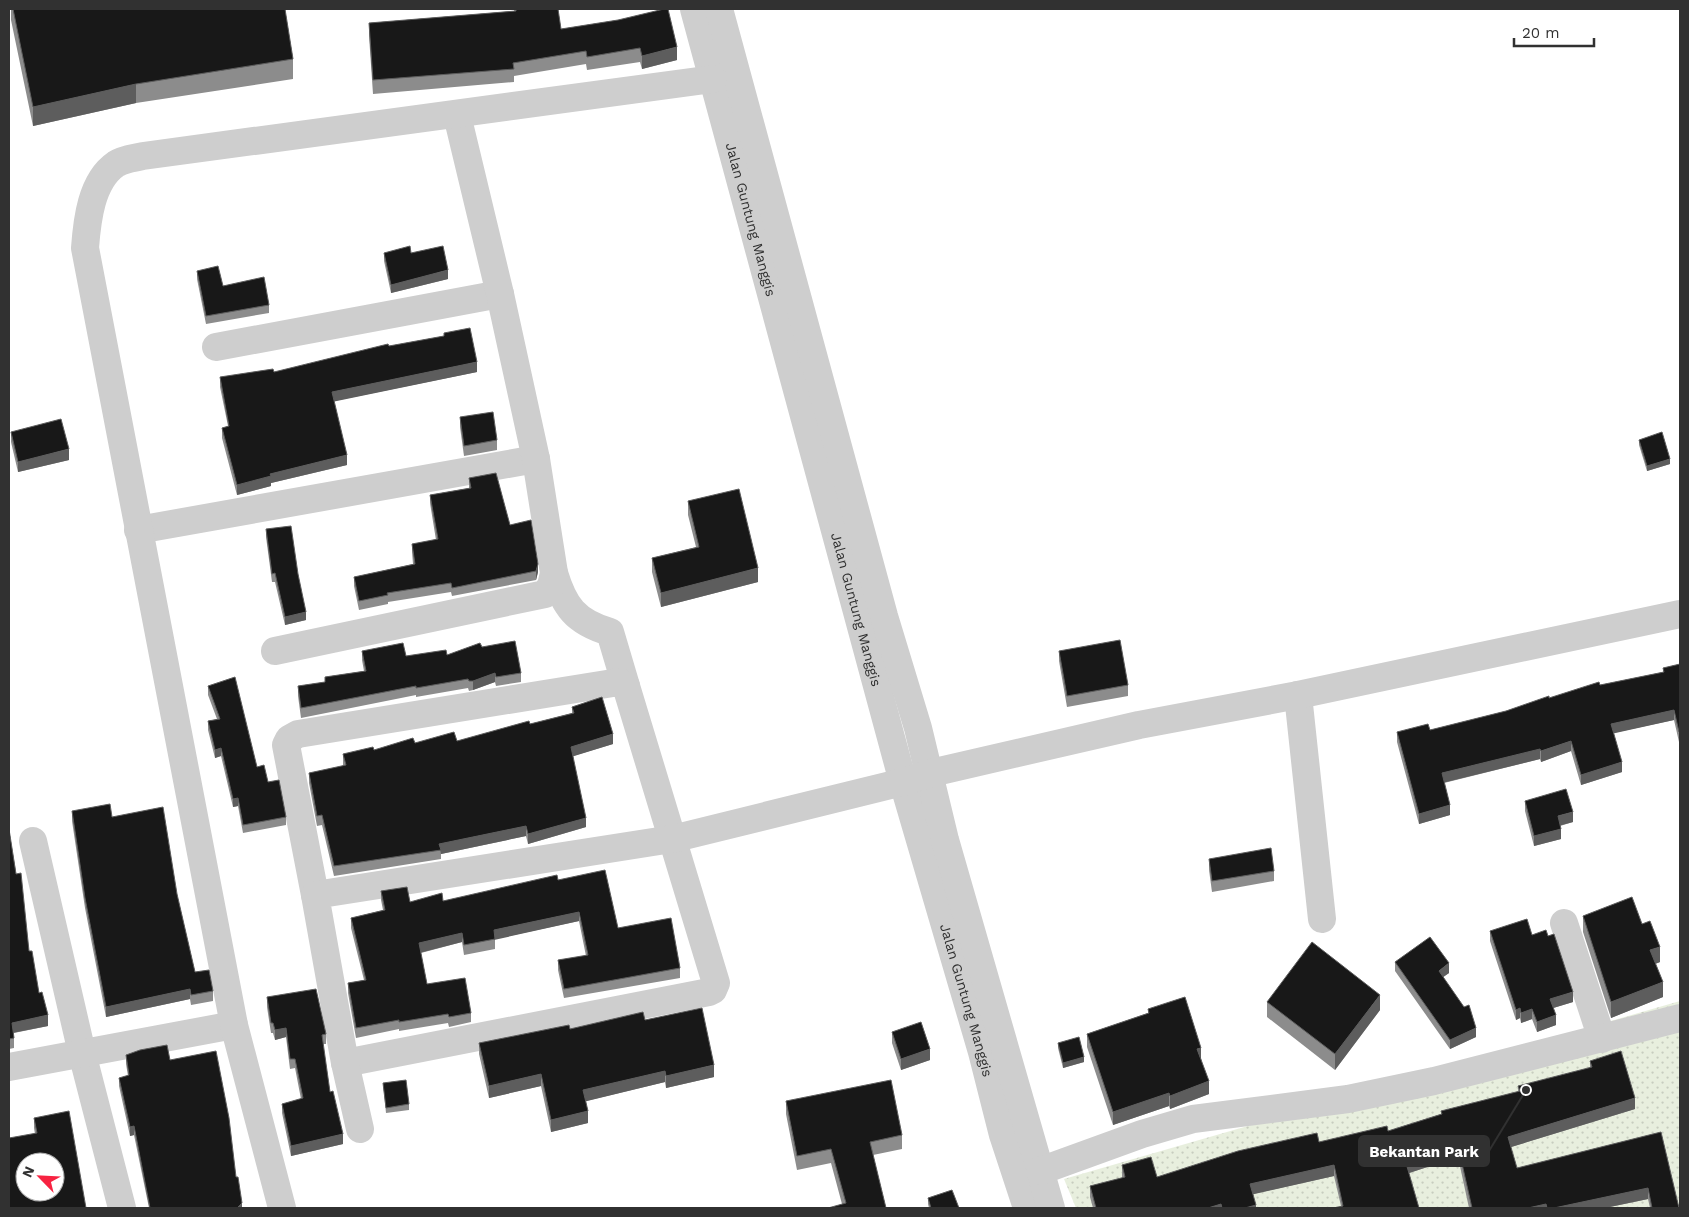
<svg xmlns="http://www.w3.org/2000/svg" width="1689" height="1217" viewBox="0 0 1689 1217" font-family="'Work Sans',sans-serif">
  <style>
    .park { fill: url(#park-dots) }
    .lines { fill: none; stroke-linecap: round; stroke-linejoin: round }
    .minor { stroke: #cecece; stroke-width: 28 }
    .wall { fill: #8c8c8c }
    .shaded-wall { fill: #5d5d5d }
    .building { fill: #181818; stroke: #5d5d5d; fill-rule: evenodd }
    .labels { text-anchor: middle; dominant-baseline: central; stroke-width: 5; stroke-linejoin: round; paint-order: stroke }
    .street-label { font-size: 14px; fill: #313131; stroke: #fff }
    .leader { fill: none; stroke: #313131; stroke-width: 2 }
    .callout-dot { fill: #313131; stroke: #fff; stroke-width: 2 }
    .callout { fill: #313131; stroke: #313131; stroke-width: 2 }
    .callout-label { font-size: 15px; text-anchor: middle; font-weight: bold; fill: #fff }
  </style>
  <defs>
    <pattern id="park-dots" width="8" height="8" patternUnits="userSpaceOnUse" patternTransform="scale(1.25)"><rect width="8" height="8" fill="#e8efde"/><path d="M2 2h.1M6 6h.1" fill="none" stroke="#c7cdbf" stroke-width="1.8" stroke-linecap="round"/></pattern>
  </defs>
  <rect width="100%" height="100%" fill="#fff"/>
  <path class="park" d="M1680 1001V1208H1076L1064 1179Z"/>
  <g class="lines">
    <g class="minor">
      <path id="s1" d="M694 9 903 782 982 1052 1003 1135 1027 1208"/>
      <path d="M719 9 884 616 918 728 945 840 1051 1208"/>
      <path d="M216 347 500 294"/>
      <path d="M138 530 536 459"/>
      <path d="M554 573C564 606 575 622 610 632L626 686"/>
      <path d="M275 651 545 594 551 586 554 573 536 459 500 294 457 115"/>
      <path d="M1298 695 1322 919"/>
      <path d="M33 841 82 1053 122 1208"/>
      <path d="M315 895 286 745 289 739 298 734 619 682 626 686 716 983 713 990 709 992 345 1063"/>
      <path d="M1564 923 1602 1039"/>
      <path d="M9 1067 234 1025"/>
      <path d="M360 1129 345 1063 315 895 672 839 903 782 931 773 1139 725 1298 695 1680 614"/>
      <path d="M1040 1171 1142 1134 1193 1119 1348 1099 1434 1081 1680 1018"/>
      <path d="M282 1208 234 1025 85 248C87 221 91 181 116 164 123 159 135 158 143 156L713 79"/>
    </g>
  </g>
  <g class="wall">
    <path d="M11 9H285L293 59V79L136 103 33 126 11 20Z"/>
    <path d="M514 9H558L561 29 618 20 677 60 642 69 640 62 587 70 586 64 514 76V82L373 94 369 36V23L514 11Z"/>
    <path d="M384 253H411L448 279 391 293 384 261Z"/>
    <path d="M197 271 223 286 269 305V313L206 324 197 279Z"/>
    <path d="M444 333 477 372 334 401 347 465 271 483V486L237 495 222 438V428L228 426 220 387V377L274 372 389 346 444 336Z"/>
    <path d="M460 417 497 440V450L464 456 460 427Z"/>
    <path d="M11 432 69 460 18 472 11 442Z"/>
    <path d="M1639 440 1670 464 1647 471 1639 445Z"/>
    <path d="M469 478 510 525 538 572 536 580 452 596 451 592 388 602V604L359 610 354 586V577L413 564 412 552V544L436 540 430 503V495L469 488Z"/>
    <path d="M688 501 758 582 661 607 652 572V558L696 547 688 515Z"/>
    <path d="M266 529 298 574 306 620 285 625 275 582H272L266 537Z"/>
    <path d="M482 647 521 673V682L496 686 495 682 473 690 469 691 468 688 416 697V695L301 718 298 696V686L325 682V677L364 671 362 660V651L406 656 447 655Z"/>
    <path d="M1059 651 1128 685V696L1067 707 1059 661Z"/>
    <path d="M1680 664V742H1679L1674 720 1613 733 1622 772 1581 785 1571 751 1541 762 1540 759 1444 783 1450 815 1419 824 1397 742V732L1430 730 1506 711 1549 698 1600 685 1663 672V668Z"/>
    <path d="M208 686 257 767 268 782 286 817V825L243 833 238 806 233 807 221 756 215 758 208 730V721L217 719 208 695Z"/>
    <path d="M572 707 613 744 573 756 586 827 528 844 526 836 441 854V859L334 876 322 825 317 826 309 783V773L343 766V754L374 750 415 743 457 741 530 724 572 713Z"/>
    <path d="M1525 801 1573 822 1560 826 1561 839 1534 846 1525 811Z"/>
    <path d="M72 811 112 817 177 894 195 972 213 991V1001L191 1005 190 999 106 1017 85 908 72 821Z"/>
    <path d="M9 829 29 951 39 993 48 1026 14 1033V1048L9 1049Z"/>
    <path d="M1209 859 1274 871V881L1212 892 1209 870Z"/>
    <path d="M558 880 618 928 680 968V978L564 998 558 970V960L586 956 579 921 495 939V949L464 955 462 942 421 953 427 984 471 1013V1022L449 1027 448 1023 399 1031V1029L356 1038 348 993V983L364 980 351 928V918L383 910 381 900V891L410 902 443 901Z"/>
    <path d="M1583 916 1642 924 1660 962 1655 964 1663 997 1611 1018 1583 932Z"/>
    <path d="M1490 931 1532 935 1573 1002 1553 1008 1556 1025 1537 1032 1532 1019 1521 1023 1520 1018 1516 1020 1490 941Z"/>
    <path d="M1395 962 1449 973 1443 977 1476 1037 1450 1049 1395 971Z"/>
    <path d="M267 997 326 1034V1044H323L330 1092 343 1144 291 1156 282 1113V1104L301 1099 295 1068 290 1069 286 1037 275 1040 273 1033H271L267 1007Z"/>
    <path d="M1267 1002 1380 1010 1335 1070 1267 1017Z"/>
    <path d="M1148 1009 1201 1058 1209 1094 1170 1109 1169 1106 1113 1125 1087 1047V1034L1148 1013Z"/>
    <path d="M645 1020 714 1077 666 1088 665 1082 586 1101 588 1123 551 1132 541 1086 489 1098 479 1054V1043L570 1029Z"/>
    <path d="M892 1032 930 1060 901 1070 892 1043Z"/>
    <path d="M1058 1043 1084 1062 1063 1068 1058 1048Z"/>
    <path d="M126 1055 170 1060 236 1177 242 1208H149L134 1135 130 1136 119 1086V1078L128 1076 126 1064Z"/>
    <path d="M1590 1061 1635 1109 1511 1147 1517 1168 1661 1132 1679 1208H1650L1648 1199 1605 1208H1469L1458 1157 1409 1173 1419 1208 1341 1206 1334 1176 1253 1194 1256 1208H1093L1090 1197V1186L1122 1178V1165L1157 1177 1388 1131 1441 1114V1111L1518 1092V1086L1590 1068Z"/>
    <path d="M383 1083 409 1104V1110L386 1113Z"/>
    <path d="M786 1101 902 1135V1149L873 1155 886 1208 842 1204 831 1163 797 1170 786 1114Z"/>
    <path d="M34 1118 86 1208 35 1134 34 1128Z"/>
    <path d="M928 1198 959 1208H929L928 1204Z"/>
  </g>
  <g class="shaded-wall">
    <path d="M677 47V60L642 69V56Z"/>
    <path d="M136 84V103L33 126V107Z"/>
    <path d="M448 270V279L391 293V285Z"/>
    <path d="M477 362V372L332 402V392Z"/>
    <path d="M69 449V460L18 472V462Z"/>
    <path d="M347 455V465L271 483V486L237 495V485L270 474Z"/>
    <path d="M1670 459V464L1647 471V466Z"/>
    <path d="M538 564V572L536 580V571Z"/>
    <path d="M758 568V582L661 607V593Z"/>
    <path d="M306 612V620L285 625V617Z"/>
    <path d="M495 673V682L473 690V681Z"/>
    <path d="M1674 710V720L1611 734V724Z"/>
    <path d="M1680 731V742H1679V732Z"/>
    <path d="M613 734V744L571 757V747Z"/>
    <path d="M1571 741V751L1541 762V751Z"/>
    <path d="M221 748V756L215 758V750Z"/>
    <path d="M1540 749V759L1442 783V773Z"/>
    <path d="M1622 762V772L1581 785V775Z"/>
    <path d="M238 798V806L233 807V799Z"/>
    <path d="M1450 805V815L1419 824V814Z"/>
    <path d="M1573 812V822L1558 826V816Z"/>
    <path d="M586 818V827L528 844V834Z"/>
    <path d="M526 826V836L441 854 439 844Z"/>
    <path d="M1561 829V839L1534 846V836Z"/>
    <path d="M579 912V921L494 940V930Z"/>
    <path d="M462 933V942L419 953V943Z"/>
    <path d="M1660 947V962L1650 966V950Z"/>
    <path d="M1449 963V973L1439 980V971Z"/>
    <path d="M1663 982V997L1611 1018V1002Z"/>
    <path d="M190 989V999L106 1017V1007Z"/>
    <path d="M1573 992V1002L1550 1009V999Z"/>
    <path d="M1380 995V1010L1335 1070V1054Z"/>
    <path d="M1520 1008V1018L1516 1020V1010Z"/>
    <path d="M1532 1009V1019L1521 1023V1013Z"/>
    <path d="M48 1015V1026L12 1033V1023Z"/>
    <path d="M1556 1015V1025L1537 1032V1022Z"/>
    <path d="M286 1028V1037L275 1040V1030Z"/>
    <path d="M1476 1028V1037L1450 1049V1040Z"/>
    <path d="M1201 1048V1061L1197 1049Z"/>
    <path d="M930 1049V1060L901 1070V1059Z"/>
    <path d="M1084 1057V1062L1063 1068V1063Z"/>
    <path d="M714 1065V1077L666 1088V1076Z"/>
    <path d="M665 1071V1082L583 1102V1090Z"/>
    <path d="M541 1074V1086L489 1098V1086Z"/>
    <path d="M1209 1081V1094L1170 1109V1096Z"/>
    <path d="M1169 1093V1106L1113 1125V1112Z"/>
    <path d="M1635 1098V1109L1508 1148V1137Z"/>
    <path d="M588 1111V1123L551 1132V1120Z"/>
    <path d="M134 1126V1135L130 1136V1127Z"/>
    <path d="M343 1134V1144L291 1156V1146Z"/>
    <path d="M1458 1146V1157L1406 1174V1163Z"/>
    <path d="M1334 1165V1176L1250 1195V1184Z"/>
    <path d="M1648 1188V1199L1605 1208H1554Z"/>
    <path d="M242 1203V1208H238V1207Z"/>
    <path d="M1221 1204V1208H1208Z"/>
    <path d="M1546 1204V1208H1528Z"/>
    <path d="M1256 1205V1208H1245Z"/>
  </g>
  <g class="building">
    <path d="M13 9H285L293 59 136 84 33 107Z"/>
    <path d="M516 9H558L561 29 618 20 664 9H668L677 47 642 56 640 48 587 57 586 51 513 63 514 69 373 80 369 23 516 11Z"/>
    <path d="M410 246 411 253 443 246 448 270 391 285 384 253Z"/>
    <path d="M218 266 223 286 264 277 269 305 206 316 197 271Z"/>
    <path d="M470 328 477 362 332 392 347 455 270 474 271 476 237 485 222 428 229 426 220 377 273 369 274 372 388 344 389 346 444 336V333Z"/>
    <path d="M493 412 497 440 464 446 460 417Z"/>
    <path d="M61 419 69 449 18 462 11 432Z"/>
    <path d="M1662 432 1670 459 1647 466 1639 440Z"/>
    <path d="M496 473 510 525 531 520 538 564 536 571 452 588 451 583 387 593 388 595 359 601 354 577 415 564 412 544 438 539 430 495 471 488 469 478Z"/>
    <path d="M739 489 758 568 661 593 652 558 699 547 688 501Z"/>
    <path d="M291 526 298 574 306 612 285 617 275 573 272 574 266 529Z"/>
    <path d="M1120 640 1128 685 1067 696 1059 651Z"/>
    <path d="M515 641 521 673 496 677 495 673 473 681H469L468 679 416 688V686L301 708 298 686 325 682V677L366 671 362 651 403 643 406 656 446 650 447 655 480 643 482 647Z"/>
    <path d="M1680 664V731L1679 732 1674 710 1611 724 1622 762 1581 775 1571 741 1541 751 1540 749 1442 773 1450 805 1419 814 1397 732 1428 724 1430 730 1506 711 1549 696V698L1599 682 1600 685 1664 672 1663 668Z"/>
    <path d="M235 677 257 767 264 765 268 782 279 780 286 817 243 825 238 798 233 799 221 748 215 750 208 721 220 719 208 686Z"/>
    <path d="M602 697 613 734 571 747 586 818 528 834 526 826 439 844 441 850 334 866 322 815 317 816 309 773 346 765 343 754 373 747 374 750 413 738 415 743 454 732 457 741 529 721 530 724 574 713 572 707Z"/>
    <path d="M1566 789 1573 812 1558 816 1561 829 1534 836 1525 801Z"/>
    <path d="M110 804 112 817 163 807 177 894 195 972 209 970 213 991 191 995 190 989 106 1007 85 898 72 811Z"/>
    <path d="M9 829 16 874 21 873 29 951H32L39 993 42 992 48 1015 12 1023 14 1038 9 1039Z"/>
    <path d="M1271 848 1274 871 1212 881 1209 859Z"/>
    <path d="M605 870 618 928 671 918 680 968 564 989 558 960 588 955 579 912 494 930 495 939 464 945 462 933 419 943 427 984 465 978 471 1013 449 1017 448 1014 399 1022V1020L356 1028 348 983 366 980 351 918 385 910 381 891 407 887 410 902 442 893 443 901 557 875 558 880Z"/>
    <path d="M1632 897 1642 924 1650 921 1660 947 1650 950 1663 982 1611 1002 1583 916Z"/>
    <path d="M1527 919 1532 935 1546 930 1548 936 1554 934 1573 992 1550 999 1556 1015 1537 1022 1532 1009 1521 1013 1520 1008 1516 1010 1490 931Z"/>
    <path d="M1430 937 1449 963 1439 971 1464 1007 1469 1005 1476 1028 1450 1040 1395 962Z"/>
    <path d="M1312 942 1380 995 1335 1054 1267 1002Z"/>
    <path d="M316 989 326 1034 322 1035 330 1092 333 1091 343 1134 291 1146 282 1104 303 1098 295 1059H290L286 1028 275 1030 273 1023H271L267 997Z"/>
    <path d="M1185 997 1201 1048 1197 1049 1209 1081 1170 1096 1169 1093 1113 1112 1087 1034 1149 1013 1148 1009Z"/>
    <path d="M702 1008 714 1065 666 1076 665 1071 583 1090 588 1111 551 1120 541 1074 489 1086 479 1043 569 1025 570 1029 643 1012 645 1020Z"/>
    <path d="M921 1022 930 1049 901 1059 892 1032Z"/>
    <path d="M1079 1037 1084 1057 1063 1063 1058 1043Z"/>
    <path d="M167 1045 170 1060 216 1051 229 1118 236 1177H238L242 1203 238 1207V1208H150L134 1126 130 1127 119 1078 129 1075 126 1055 140 1050Z"/>
    <path d="M1621 1051 1635 1098 1508 1137 1517 1168 1661 1132 1679 1208H1652L1648 1188 1554 1208H1547L1546 1204 1528 1208H1472L1458 1146 1406 1163 1419 1208H1333L1343 1206 1334 1165 1250 1184 1256 1205 1245 1208H1222L1221 1204 1208 1208H1096L1090 1186 1125 1177 1122 1165 1151 1157 1157 1177 1238 1151 1317 1133 1319 1142 1387 1126 1388 1131 1442 1114 1441 1111 1520 1091 1518 1086 1592 1067 1590 1061Z"/>
    <path d="M406 1080 409 1104 386 1108 383 1083Z"/>
    <path d="M891 1080 902 1135 870 1142 886 1208H828L846 1203 831 1149 797 1156 786 1101Z"/>
    <path d="M69 1111 86 1208H9V1138L37 1133 34 1118ZM25 1162H55V1192H25Z"/>
    <path d="M952 1190 959 1208H931L928 1198Z"/>
  </g>
  <g class="labels">
    <g class="street-label">
      <text stroke="none"><textPath href="#s1" startOffset="218">Jalan Guntung Manggis</textPath></text>
      <text stroke="none"><textPath href="#s1" startOffset="622">Jalan Guntung Manggis</textPath></text>
      <text stroke="none"><textPath href="#s1" startOffset="1028">Jalan Guntung Manggis</textPath></text>
    </g>
  </g>
  <path class="leader" d="M1526 1090L1489 1151"/>
  <circle class="callout-dot" cx="1526" cy="1090" r="5"/>
  <rect class="callout" x="1359" y="1136" width="130" height="30" rx="5"/>
  <g class="callout-label">
    <text x="1424" y="1157">Bekantan Park</text>
  </g>
  <rect width="1689" height="1217" fill="none" stroke="#313131" stroke-width="20"/>
  <g transform="translate(40 1177) rotate(294)"><circle r="24" fill="#ffffff" stroke="#adadad"/>
  <path d="M0-4L9 19L0 12L-9 19Z" fill="#f72341"/>
  <text y="-8" font-size="14" font-weight="bold" text-anchor="middle" fill="#313131">N</text>
  </g>
  <path d="M1514 38v8h80v-8" fill="none" stroke="#313131" stroke-width="2.5"/>
  <text x="1522" y="38" font-size="15" fill="#313131" stroke="#ffffff" stroke-width="4" paint-order="stroke">20 m</text>
</svg>
